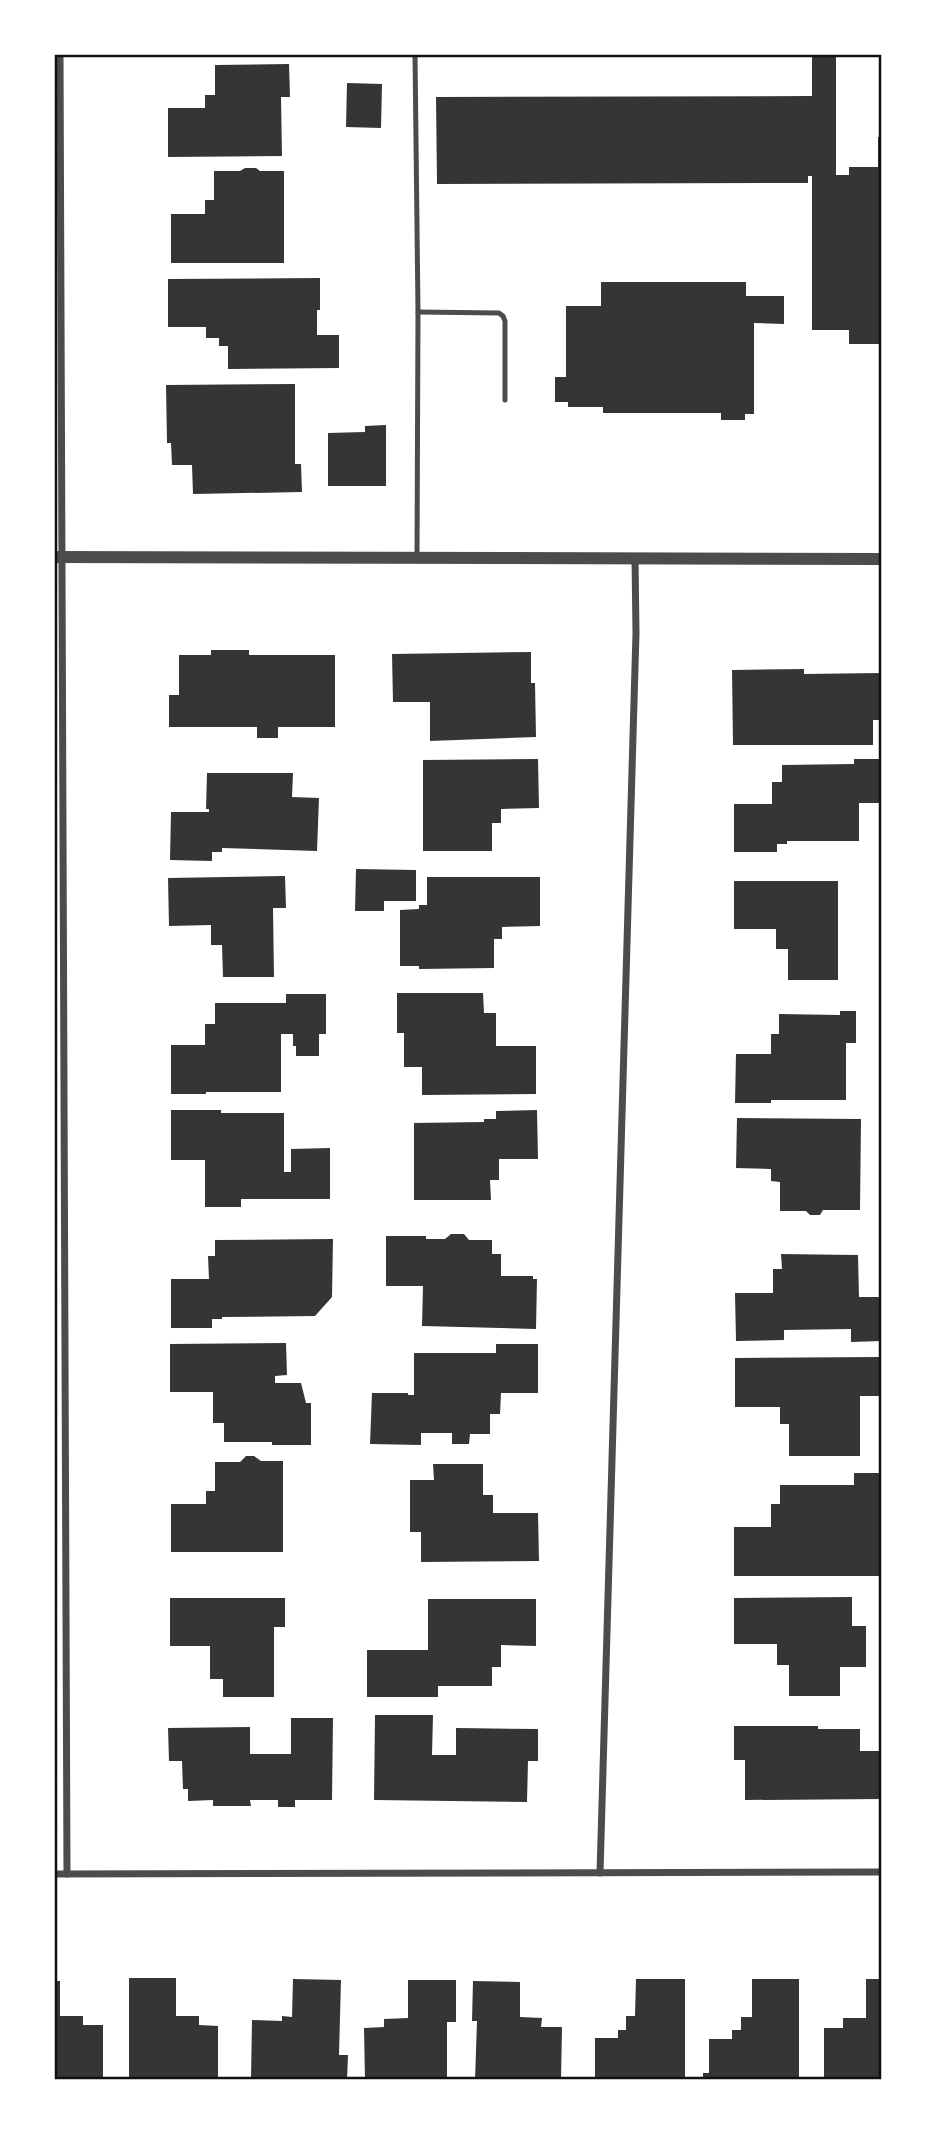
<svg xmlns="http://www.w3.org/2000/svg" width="936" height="2134" viewBox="0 0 936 2134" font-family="'Source Serif 4',serif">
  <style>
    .building { fill: #353535 }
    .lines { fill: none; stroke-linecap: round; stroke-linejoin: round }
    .service { stroke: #4c4c4c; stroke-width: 5 }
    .minor { stroke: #4c4c4c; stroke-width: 7 }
    .tertiary { stroke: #4c4c4c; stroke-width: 12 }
    .neatline { fill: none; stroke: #111; stroke-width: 2.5 }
  </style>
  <rect width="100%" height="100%" fill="#fff"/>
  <g class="building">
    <path d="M812 54H836V175H849V167H878V137H882V344H849V330H812V176H808V183L437 184 436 97 812 96Z"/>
    <path d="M289 64 290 97H281L282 156 168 157V108H205V95H215V65Z"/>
    <path d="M347 83 382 84 381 128 346 127Z"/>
    <path d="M245 168H256L260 171H284V263H171V214H205V200H214V171H240Z"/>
    <path d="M320 278V310H317V335H339V368L228 369V346H219V338H206V327H168V279Z"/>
    <path d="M601 282H746V296H784V324L754 323V414H745V420H721V413H603V407H568V402H555V377H566V306H601Z"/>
    <path d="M295 384V464H301L302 492 193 494 192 465H172L171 443H167L166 385Z"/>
    <path d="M386 425V486H328V433L365 432V426Z"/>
    <path d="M211 650H249V655H335V727H278V738H257V727H169V695H179V655H211Z"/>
    <path d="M531 652V683H535L536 737 430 741V702H393L392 654Z"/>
    <path d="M804 669V674L882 673V720H873V745H733L732 670Z"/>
    <path d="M538 759 539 808 501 809V823H492V851H423V760Z"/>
    <path d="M854 759H882V803H859V841H787V844H777V852H734V804H772V782H782V765L854 764Z"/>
    <path d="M207 773H293L292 797 319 798 317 851 222 848V852H212V861L170 860 171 812H209V809H206Z"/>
    <path d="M356 869 416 870V901H384V911H355Z"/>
    <path d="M285 876 286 908H273L274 977H223L222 945H211V925L169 926 168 878Z"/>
    <path d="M427 877H540V926L502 927V939H494V968L419 969V966H400V910L419 909V905H427Z"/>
    <path d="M734 881H838V980H788V949H776V929H734Z"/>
    <path d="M397 993H483L484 1013H496V1046H536V1094L422 1095V1067H404V1033H397Z"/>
    <path d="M286 994H326V1034H319V1056H296V1046H293V1034H281V1092H206V1094H171V1045H205V1024H215V1003H286Z"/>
    <path d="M840 1011H856V1043H846V1100H771V1103H735L736 1054H771V1034H779V1014L840 1015Z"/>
    <path d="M171 1110H221V1113H284V1172H291V1149L330 1148V1199H241V1207H205V1160H171Z"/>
    <path d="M537 1110 538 1159H499V1180H490L491 1200H414V1123L484 1122V1119H496V1111Z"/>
    <path d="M737 1118 861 1119 860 1210H823L820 1215H810L806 1211H780V1182L771 1181V1169L736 1168Z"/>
    <path d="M451 1234H464L469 1240H492V1254H501V1276H533V1279H537L536 1329 422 1326 423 1286H386V1236H426V1239H445Z"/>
    <path d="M333 1239 332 1297 315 1316 222 1317V1319H212V1328H171V1279H209L208 1256H215V1240Z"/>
    <path d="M781 1254 858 1255 859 1297H882V1341L851 1342V1329L784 1330V1340L736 1341 735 1293H773V1269H782Z"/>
    <path d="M286 1343 287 1375 275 1376V1383H301L306 1403H311V1445H272V1442H224V1423H213V1392H170V1344Z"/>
    <path d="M496 1344H538V1393H501L500 1414H490V1434H470L469 1444H452V1433H421V1445L370 1444 372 1393H408V1395H414V1353H496Z"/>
    <path d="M881 1357V1396H860V1456H789V1424H780V1407H735V1358Z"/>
    <path d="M246 1456H254L261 1461H283V1552H171V1504H206V1491H215V1462H240Z"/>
    <path d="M433 1464H483V1495H493V1513H538L539 1561 421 1562V1532H410V1480H434Z"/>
    <path d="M854 1473H882V1576H734V1527H771V1504H780V1485H854Z"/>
    <path d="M852 1597V1626H866V1667H840V1696H789V1665H777V1644H734V1598Z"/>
    <path d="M170 1598H285V1627H274V1697H223V1679H210V1646H170Z"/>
    <path d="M428 1599H536V1646L501 1645V1667H492V1686H438V1697H367V1650H428Z"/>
    <path d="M375 1715H433L432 1755H456V1728L538 1729V1761H528L527 1802 374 1800Z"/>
    <path d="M291 1718H333L332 1800H295V1807H278V1800H250L251 1806H213V1800L188 1801V1789H183L182 1761H169L168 1728 250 1727V1754H291Z"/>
    <path d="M734 1726H818V1729H860V1751H882V1799L745 1800V1760H734Z"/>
    <path d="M129 1978H176V2016H199V2025L218 2026V2080H129Z"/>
    <path d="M293 1979 341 1980 339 2055H348L347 2080H251L252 2020 282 2021V2016L292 2017Z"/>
    <path d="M636 1979H685V2080H595V2038H618V2030H626V2016H635Z"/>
    <path d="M752 1979H799V2080H703V2073H709V2039H732V2030H741V2017H752Z"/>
    <path d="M866 1979H882V2080H824V2028H843V2018H866Z"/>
    <path d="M408 1980H456V2022H447V2080H365L364 2028 384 2027V2019L408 2018Z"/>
    <path d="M54 1981H60V2016H83V2025H103V2080H54Z"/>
    <path d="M473 1981 520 1982V2017L542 2018 541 2027H562L561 2080H475L477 2021H472Z"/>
  </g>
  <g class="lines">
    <g class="service">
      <path d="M415 54 418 312 417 558"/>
      <path d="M418 312 499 313 503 316 505 321V400"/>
    </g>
    <g class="minor">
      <path d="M60 54 67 1874"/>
      <path d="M600 1873 636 633 635 558"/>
      <path d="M54 1874 882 1872"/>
    </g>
    <path class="tertiary" d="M54 557 882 559"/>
  </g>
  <rect width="936" height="2134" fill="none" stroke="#ffffff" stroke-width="112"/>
  <rect x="56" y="56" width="824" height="2022" class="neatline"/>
</svg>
